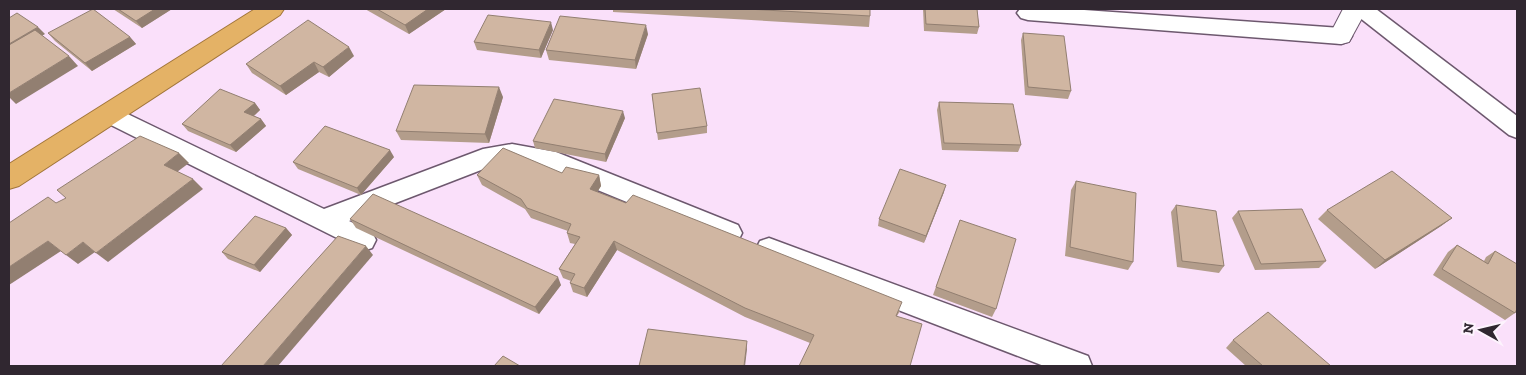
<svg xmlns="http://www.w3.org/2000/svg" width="1526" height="375" viewBox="0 0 1526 375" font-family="'Zilla Slab',serif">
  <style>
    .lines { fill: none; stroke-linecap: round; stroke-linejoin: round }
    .minor-casing { stroke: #6d586e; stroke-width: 3 }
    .tertiary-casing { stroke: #6d586e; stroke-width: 2 }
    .trunk-casing { stroke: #a1753a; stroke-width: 2 }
    .minor { fill: #fff; fill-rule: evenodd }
    .tertiary { fill: #fff; fill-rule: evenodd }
    .trunk { fill: #e4b266; fill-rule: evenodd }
    .wall { fill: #b39d8b }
    .shaded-wall { fill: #927f71 }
    .building { fill: #d0b6a2; stroke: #927f71 }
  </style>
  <rect width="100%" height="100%" fill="#fae0fa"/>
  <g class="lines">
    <g class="minor-casing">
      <g id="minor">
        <path d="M1020 9H1070L1341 28 1349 31 1352 36 1349 41 1341 44 1028 20 1021 18 1017 13Z"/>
        <path d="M1352 9H1376L1517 116V138L1509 135 1355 14Z"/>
        <path d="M109 105 324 209 483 149 512 144 556 152 738 225 742 233 738 241 729 244 544 168 512 164 494 165 349 221 372 232 376 240 372 248 363 251 101 120 97 114 101 108Z"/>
        <path d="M769 238 1088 356 1092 366H1044L760 257 756 249 760 241Z"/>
      </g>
    </g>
    <g class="tertiary-casing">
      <path id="tertiary" d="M1343 9H1367L1349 42 1341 44 1333 42 1329 36Z"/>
    </g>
    <g class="trunk-casing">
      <path id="trunk" d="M255 9H284L280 15 19 186 9 189V164Z"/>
    </g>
    <use href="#minor" class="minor"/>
    <use href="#tertiary" class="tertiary"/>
    <use href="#trunk" class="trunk"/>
  </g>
  <g class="wall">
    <path d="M113 9H172L142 28Z"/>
    <path d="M365 9H446L409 34Z"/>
    <path d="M613 9H870V16L869 27 613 12Z"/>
    <path d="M923 9H977L979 27 977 34 924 31Z"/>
    <path d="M553 30 541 58 477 50 474 42Z"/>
    <path d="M48 33 130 37 136 44 92 71 55 41Z"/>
    <path d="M1023 33 1071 91 1068 99 1025 95 1021 40Z"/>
    <path d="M648 34 636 69 549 60 546 50Z"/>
    <path d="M354 56 329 77 319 72 286 95 252 73 246 64Z"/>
    <path d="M652 94 707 126V133L658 140Z"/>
    <path d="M503 97 489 143 401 140 396 131Z"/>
    <path d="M939 102 1021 145 1018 152 942 150 937 110Z"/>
    <path d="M255 103 260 110 254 116 261 119 266 126 236 152 188 131 182 124Z"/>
    <path d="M625 118 606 162 535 148 533 141Z"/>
    <path d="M394 157 361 195 298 169 293 162Z"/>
    <path d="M477 175H599L601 186 597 192 900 311 897 316 810 343 745 317 617 250 587 297 573 292 570 283 571 281 563 278 559 269 575 244 570 243 567 233 568 231 531 218 525 209 482 185Z"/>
    <path d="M1076 181 1133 262 1128 270 1065 256 1071 190Z"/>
    <path d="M944 192 924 243 878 226 879 219Z"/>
    <path d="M1176 205 1224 266 1219 273 1177 267 1171 212Z"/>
    <path d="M1327 210 1452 218 1441 226 1375 269 1318 219Z"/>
    <path d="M1238 211 1326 261 1319 268 1255 270 1232 218Z"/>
    <path d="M350 219 561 285 539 314 356 228Z"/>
    <path d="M960 220 996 309 992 317 933 295Z"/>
    <path d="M286 228 292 235 260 272 228 259 222 252Z"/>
    <path d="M1457 245 1484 261 1486 257 1495 251 1515 313 1505 320 1433 275 1448 252Z"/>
    <path d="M1233 340 1331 366H1246L1226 348Z"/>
  </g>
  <g class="shaded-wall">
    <path d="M155 9H172L142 28 136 21Z"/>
    <path d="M428 9H446L409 34 405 25Z"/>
    <path d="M551 22 553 30 541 58 539 50Z"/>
    <path d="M646 25 648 34 636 69 635 60Z"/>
    <path d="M38 27 45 34 12 54 9 51V44Z"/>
    <path d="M130 37 136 44 92 71 85 63Z"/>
    <path d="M349 47 354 56 329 77 323 67Z"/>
    <path d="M69 56 78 66 16 104 9 97V93Z"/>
    <path d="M314 62 319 72 286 95 280 86Z"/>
    <path d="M499 87 503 97 489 143 485 134Z"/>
    <path d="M255 103 260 110 250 119 244 112Z"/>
    <path d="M623 111 625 118 606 162 605 154Z"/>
    <path d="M261 119 266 126 236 152 230 145Z"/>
    <path d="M390 150 394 157 361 195 357 188Z"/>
    <path d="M179 153 189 163 173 175 164 165Z"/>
    <path d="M599 175 601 186 593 199 590 189Z"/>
    <path d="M193 179 203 189 108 262 96 253Z"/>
    <path d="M946 185 944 192 924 243 926 236Z"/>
    <path d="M1452 218 1441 226 1375 269 1385 260Z"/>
    <path d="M286 228 292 235 260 272 254 265Z"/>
    <path d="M48 241 61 251 9 285V267Z"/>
    <path d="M614 241 617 250 587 297 584 288Z"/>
    <path d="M83 242 95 252 78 264 66 255Z"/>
    <path d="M366 246 373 255 278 366H263Z"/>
    <path d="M558 277 561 285 539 314 535 307Z"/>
    <path d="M747 341V349L745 366H744Z"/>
  </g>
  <g class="building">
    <path d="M93 9 130 37 85 63 48 33Z"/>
    <path d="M118 9H155L136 21Z"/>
    <path d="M377 9H428L405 25Z"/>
    <path d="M747 9H870V16Z"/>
    <path d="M925 9H977L979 27 926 24Z"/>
    <path d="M17 13 38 27 9 44V18Z"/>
    <path d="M488 15 551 22 539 50 474 42Z"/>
    <path d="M560 16 646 25 635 60 546 50Z"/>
    <path d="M308 20 349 47 323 67 314 62 280 86 246 64Z"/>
    <path d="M35 30 69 56 9 93V45Z"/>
    <path d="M1023 33 1064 36 1071 91 1028 87Z"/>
    <path d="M414 85 499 87 485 134 396 131Z"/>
    <path d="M700 88 707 126 657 133 652 94Z"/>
    <path d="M220 89 255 103 244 112 261 119 230 145 182 124Z"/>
    <path d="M554 99 623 111 605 154 533 141Z"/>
    <path d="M939 102 1013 104 1021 145 944 143Z"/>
    <path d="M325 126 390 150 357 188 293 162Z"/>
    <path d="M140 136 179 153 164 165 193 179 96 253 83 242 66 255 48 241 9 267V223L48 197 56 203 66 198 57 190Z"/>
    <path d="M503 148 562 173 566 167 599 175 590 189 626 203 633 195 902 302 896 316 922 324 910 366H799L814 335 745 308 614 241 584 288 570 283 575 274 559 269 580 237 567 233 571 224 527 208 521 199 477 175Z"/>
    <path d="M900 169 946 185 926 236 879 219Z"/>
    <path d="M1392 171 1452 218 1385 260 1327 210Z"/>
    <path d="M1076 181 1136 193 1133 262 1070 247Z"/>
    <path d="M373 194 558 277 535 307 350 219Z"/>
    <path d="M1176 205 1216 211 1224 266 1182 261Z"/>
    <path d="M1302 209 1326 261 1261 264 1238 211Z"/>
    <path d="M255 216 286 228 254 265 222 252Z"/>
    <path d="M960 220 1016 239 996 309 936 287Z"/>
    <path d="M338 236 366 246 263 366H221Z"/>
    <path d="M1457 245 1488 264 1495 251 1517 264V309L1515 313 1442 269Z"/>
    <path d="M1268 312 1331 366H1263L1233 340Z"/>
    <path d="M648 329 747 341 744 366H639Z"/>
    <path d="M503 356 520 366H494Z"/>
  </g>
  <rect width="1526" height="375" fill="none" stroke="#302730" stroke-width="20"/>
  <g transform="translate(1481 330) rotate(278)" stroke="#fdf3fd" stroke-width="4" paint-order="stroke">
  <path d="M0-4L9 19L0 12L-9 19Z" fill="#302730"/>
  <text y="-8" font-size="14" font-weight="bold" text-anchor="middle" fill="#302730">N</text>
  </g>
</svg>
